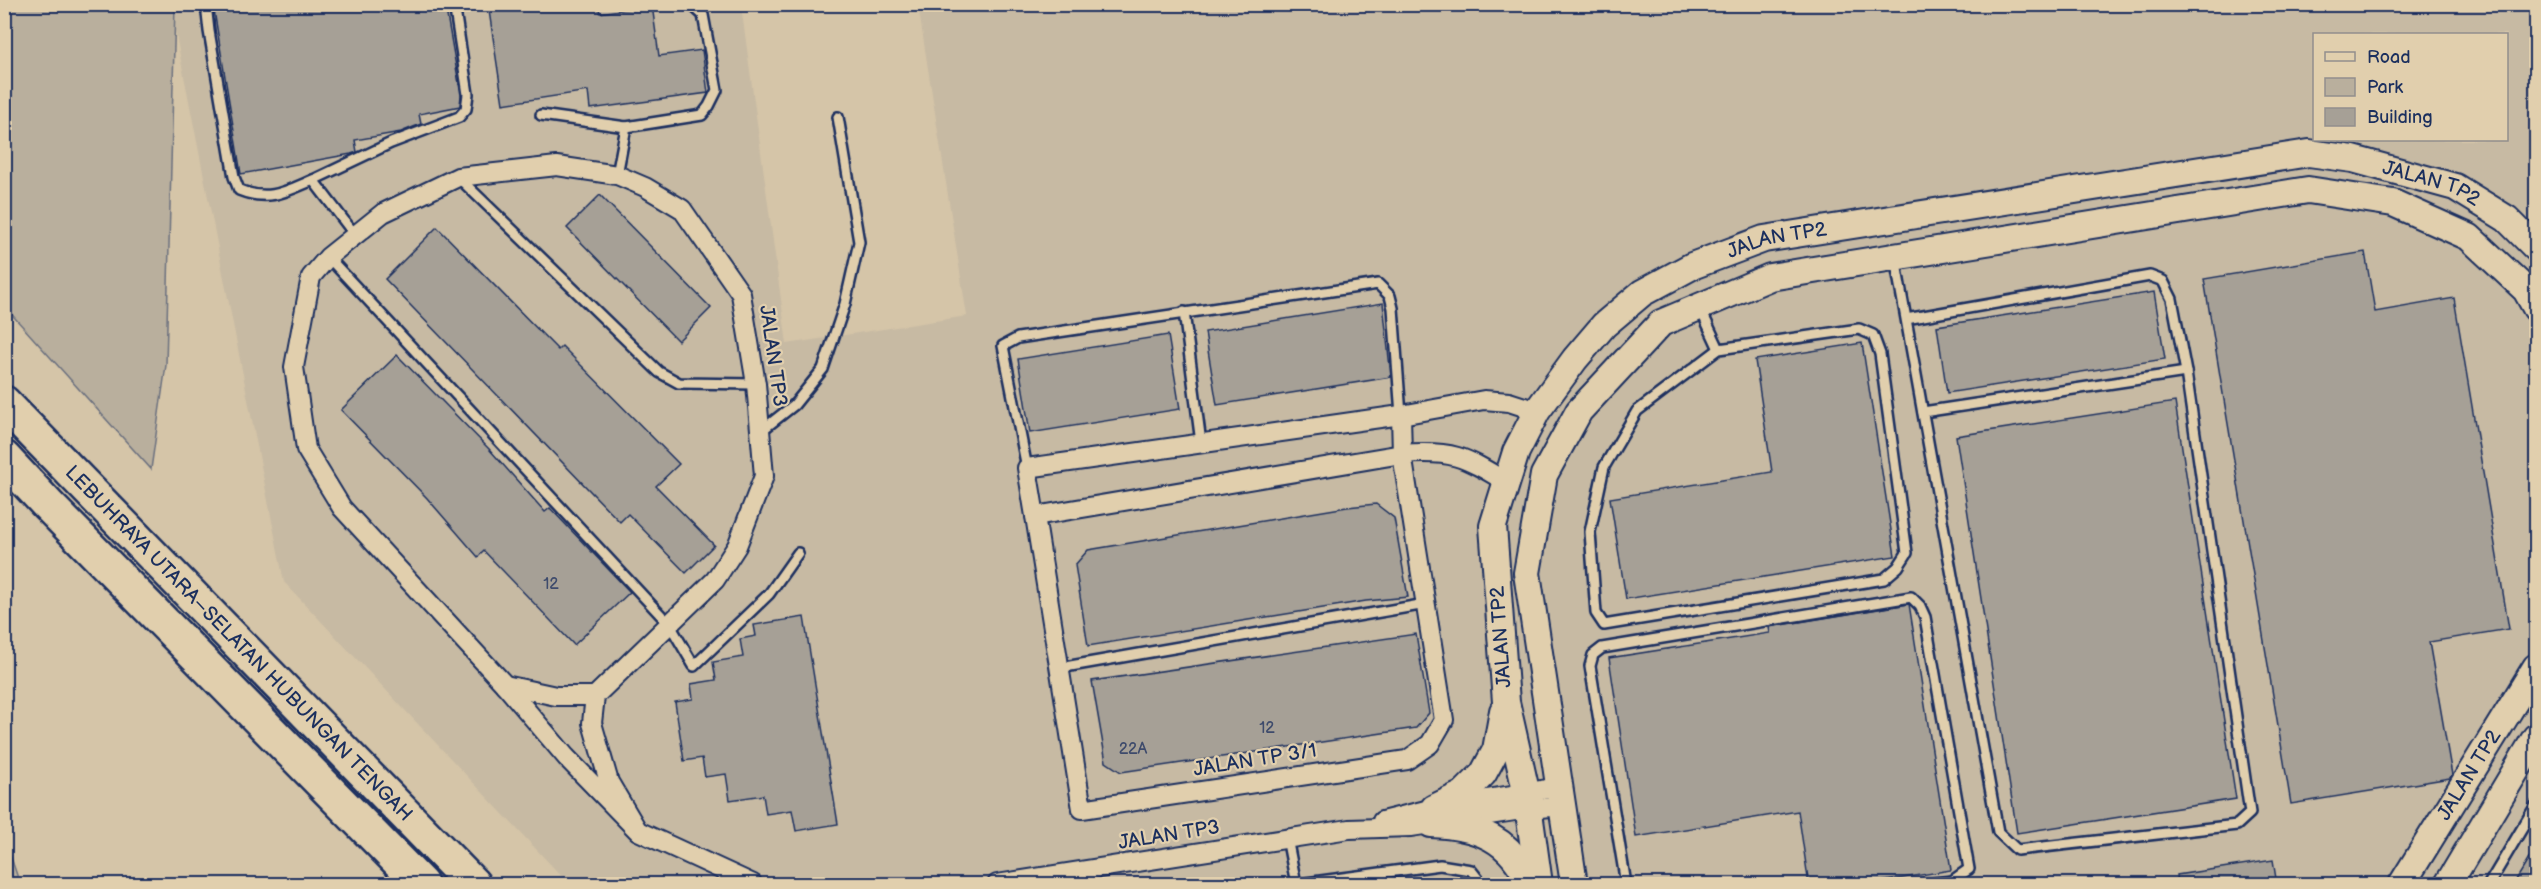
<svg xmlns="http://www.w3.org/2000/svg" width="2541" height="889" viewBox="0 0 2541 889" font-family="'Balsamiq Sans',sans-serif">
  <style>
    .built { fill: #c7baa3; fill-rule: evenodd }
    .green { fill: #b9af9d; stroke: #6a6f7e; stroke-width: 1.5 }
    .building { fill: #a6a096; stroke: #1b2f5e; stroke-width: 1.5 }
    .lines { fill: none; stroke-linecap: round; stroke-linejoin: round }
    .lane-casing { stroke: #1b2f5e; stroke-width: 14 }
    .street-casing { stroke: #1b2f5e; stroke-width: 22 }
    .secondary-casing { stroke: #1b2f5e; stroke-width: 30 }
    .highway-casing { stroke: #1b2f5e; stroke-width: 38 }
    .lane { stroke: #e1cfad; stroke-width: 9 }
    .street { stroke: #e1cfad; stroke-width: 18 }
    .secondary { stroke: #e1cfad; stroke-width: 26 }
    .highway { stroke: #e1cfad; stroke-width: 33 }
    .labels { text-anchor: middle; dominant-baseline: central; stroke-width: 4.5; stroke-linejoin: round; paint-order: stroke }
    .number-label { font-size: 16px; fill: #3e4b6c }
    .street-label { font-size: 20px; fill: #1b2f5e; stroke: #e1cfad }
  </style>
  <rect width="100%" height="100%" fill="#d5c5a8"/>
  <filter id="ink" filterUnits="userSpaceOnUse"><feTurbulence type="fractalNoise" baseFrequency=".0167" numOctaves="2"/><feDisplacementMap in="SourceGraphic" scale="12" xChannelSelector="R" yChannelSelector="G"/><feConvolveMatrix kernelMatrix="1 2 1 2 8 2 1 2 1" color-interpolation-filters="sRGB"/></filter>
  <g filter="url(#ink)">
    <path class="built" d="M170 5H741L787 344 967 316 918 5H2536V884H569L284 582ZM2314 34H2506V140H2314Z"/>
    <g class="green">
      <path d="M4 5H175L166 365 151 469 5 307Z"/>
      <path d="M5 840 20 884H5Z"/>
    </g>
    <g class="building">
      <path d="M213 4H445L461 95 460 106 419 114 421 124 401 132 355 140 357 152 351 154 241 174Z"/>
      <path d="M488 4H598L600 13 652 5 659 56 702 50 708 93 590 109 588 91 503 104Z"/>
      <path d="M600 195 711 308 678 341 567 228Z"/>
      <path d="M437 227 558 350 562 346 679 464 656 486 714 545 686 573 628 514 620 522 385 279Z"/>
      <path d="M2365 252 2375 312 2454 298 2509 629 2429 642 2452 775 2450 778 2291 804 2204 279Z"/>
      <path d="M2154 292 2165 359 1947 393 1937 326Z"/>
      <path d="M1383 303 1391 377 1217 405 1205 332Z"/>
      <path d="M1168 335 1180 409 1030 433 1018 359Z"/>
      <path d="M1862 343 1895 556 1626 599 1610 498 1772 472 1755 360Z"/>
      <path d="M397 355 490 450 545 512 550 508 630 592 574 645 484 551 478 557 427 498 341 410Z"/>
      <path d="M2175 402 2236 799 2017 833 1956 436Z"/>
      <path d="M1376 504 1394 518 1408 597 1366 601 1088 646 1075 565 1088 550 1347 507Z"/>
      <path d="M1909 604 1951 870 1862 885H1809L1798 811 1636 837 1609 658 1770 633 1769 627Z"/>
      <path d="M804 617 838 824 796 831 792 810 766 814 763 795 730 800 726 774 705 777 702 758 684 761 675 702 693 699 691 684 716 680 713 662 743 657 740 639 756 636 754 625Z"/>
      <path d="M1416 634 1429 713 1416 728 1121 772 1106 762 1092 681Z"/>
      <path d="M2536 847V885H2513Z"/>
      <path d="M2273 860 2277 885H2178L2177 875Z"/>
    </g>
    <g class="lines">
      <g class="lane-casing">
        <g id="lane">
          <path d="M206 4 209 31 234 177 239 190C269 202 285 192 313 180"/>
          <path d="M541 115 626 127"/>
          <path d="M617 175 626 127 702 115 709 106 717 90 703 15 691 4"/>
          <path d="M458 177 659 372 679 383 756 384"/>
          <path d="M355 235 313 180 391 143 459 117 466 109 468 94 454 4"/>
          <path d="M328 257 670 625 694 666 769 594 798 553"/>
          <path d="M1895 258 1906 319 1998 832 2017 850 2237 825 2250 813 2186 372 2172 299 2163 281 2150 276 1906 319"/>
          <path d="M1700 308 1719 349"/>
          <path d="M1184 312 1201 443"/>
          <path d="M1859 329 1873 335 1880 354 1907 553 1898 567 1884 579 1604 625 1596 613 1590 532 1604 467 1637 411 1719 349Z"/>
          <path d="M1923 412 2186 372"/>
          <path d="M761 431 794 405 823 369 845 304 859 242 838 117"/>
          <path d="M1027 468 1003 346 1018 338 1378 284 1390 296 1393 308 1401 415"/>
          <path d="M1059 668 1426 604"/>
          <path d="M1287 838 1296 884"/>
          <path d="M1298 884 1440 865 1471 870 1482 884"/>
          <path d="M1626 884 1590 666 1593 655 1602 648 1911 597 1920 606 1925 617 1969 869 1952 881 1923 884"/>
          <path d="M2489 884 2536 805"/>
        </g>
      </g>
      <g class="street-casing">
        <g id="street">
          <path d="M1506 482C1464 456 1451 450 1402 454L1035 516 1027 468 1401 415 1484 400 1509 402 1537 411"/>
          <path d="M1035 516 1082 809 1407 760 1430 744 1444 720 1402 454 1401 415"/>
          <path d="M505 685 556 696H595"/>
          <path d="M1382 821 1434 808 1559 787"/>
          <path d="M638 831 609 782 592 723 595 696 715 580 737 546 764 476 756 384 741 294 682 209 645 187 617 175 557 166 458 177 383 213 328 257 311 277 294 367 306 449 342 508 505 685 566 757 638 831 753 884"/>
          <path d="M997 884 1349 829 1411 827 1528 809 1563 806"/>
        </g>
      </g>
      <g class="secondary-casing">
        <g id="secondary">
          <path d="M1434 808 1463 794 1483 774 1496 750 1503 711"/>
          <path d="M1431 824C1478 826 1511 838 1530 884"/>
          <path id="s1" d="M1539 884 1526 791 1506 702 1493 526 1516 452 1537 411 1575 359 1604 325 1642 293 1692 266 1764 239 2309 153 2353 159 2455 187 2507 219 2536 248"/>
          <path d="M1574 884 1527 573 1544 475 1579 411 1661 323 1770 277 2308 190 2393 203 2469 237 2526 290 2536 308"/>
          <path id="s2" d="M2402 884 2536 667"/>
          <path d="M2448 884 2536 737"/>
        </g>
      </g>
      <g class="highway-casing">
        <g id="highway">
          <path id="s3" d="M4 403 473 884"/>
          <path d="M4 458 48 505 421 884"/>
        </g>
      </g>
      <use href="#lane" class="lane"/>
      <use href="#street" class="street"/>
      <use href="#secondary" class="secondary"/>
      <use href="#highway" class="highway"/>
    </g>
  </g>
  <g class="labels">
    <g class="number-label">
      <text x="551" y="584">12</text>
      <text x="1267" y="728">12</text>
      <text x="1133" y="749">22A</text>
    </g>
    <g class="street-label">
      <text stroke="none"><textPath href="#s1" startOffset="1456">JALAN TP2</textPath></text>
      <text stroke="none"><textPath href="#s1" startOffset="790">JALAN TP2</textPath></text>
      <text transform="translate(773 356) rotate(82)">JALAN TP3</text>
      <text transform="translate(1501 637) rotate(-94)">JALAN TP2</text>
      <text stroke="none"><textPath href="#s3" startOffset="336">LEBUHRAYA UTARA–SELATAN HUBUNGAN TENGAH</textPath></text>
      <text transform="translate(1255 760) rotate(-9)">JALAN TP 3/1</text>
      <text stroke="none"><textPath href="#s2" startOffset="128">JALAN TP2</textPath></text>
      <text transform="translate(1169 835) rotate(-9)">JALAN TP3</text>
    </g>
  </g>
  <rect width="2541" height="889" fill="none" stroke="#e1cfad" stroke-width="24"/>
  <rect x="12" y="12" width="2517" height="865" fill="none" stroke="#1b2f5e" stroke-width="2" filter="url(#ink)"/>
  <rect x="2313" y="33" width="195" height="108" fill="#e1cfad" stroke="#928f8d" stroke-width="1.5"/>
  <rect x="2325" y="52" width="30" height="9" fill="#e1cfad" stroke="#928f8d" stroke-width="1.5"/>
  <text x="2367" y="63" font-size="18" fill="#1b2f5e">Road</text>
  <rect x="2325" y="78" width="30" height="18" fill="#b9af9d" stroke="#928f8d" stroke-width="1.5"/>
  <text x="2367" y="93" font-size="18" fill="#1b2f5e">Park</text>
  <rect x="2325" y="108" width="30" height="18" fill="#a6a096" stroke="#928f8d" stroke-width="1.5"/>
  <text x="2367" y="123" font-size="18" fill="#1b2f5e">Building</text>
</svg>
